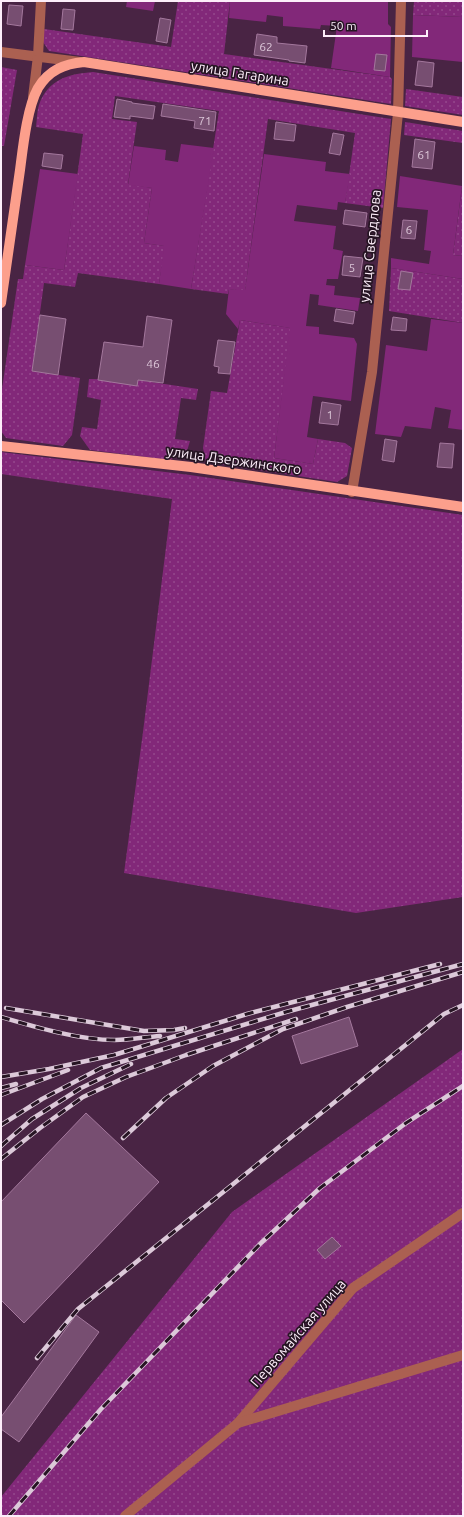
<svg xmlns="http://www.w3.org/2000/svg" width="464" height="1517" viewBox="0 0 464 1517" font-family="Ubuntu,sans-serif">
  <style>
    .grass { fill: url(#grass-dots) }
    .garden { fill: #822879 }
    .building { fill: #774e71; stroke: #a4789d }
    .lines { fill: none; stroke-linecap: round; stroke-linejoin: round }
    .street { stroke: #ab6051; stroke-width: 10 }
    .primary { stroke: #fc9f8c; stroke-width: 10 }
    .rail-casing { stroke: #dcc9d9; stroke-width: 4.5 }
    .rail { stroke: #261523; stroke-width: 3; stroke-dasharray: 9; stroke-linecap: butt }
    .labels { text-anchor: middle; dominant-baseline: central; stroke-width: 3.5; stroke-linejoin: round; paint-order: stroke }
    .number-label { font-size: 12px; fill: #dcc6d8 }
    .street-label { font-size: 14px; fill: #fdeefa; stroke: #261523 }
  </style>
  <defs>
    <pattern id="grass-dots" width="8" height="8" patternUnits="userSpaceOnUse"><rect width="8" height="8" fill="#822879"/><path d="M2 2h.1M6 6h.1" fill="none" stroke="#95488d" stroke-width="1.8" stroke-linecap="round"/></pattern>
  </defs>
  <rect width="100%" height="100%" fill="#492444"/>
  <g class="grass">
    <path d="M178 1H230L224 54 390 77 392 79 391 104 49 51 43 42 44 29 171 47Z"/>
    <path d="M414 1H463V17L413 15Z"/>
    <path d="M1 67 17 70 4 146H1Z"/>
    <path d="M93 72 391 119 383 208 345 203 355 133 268 119 245 291 229 289 228 294 191 289 219 111 115 96 112 119 137 122 128 184 152 188 144 243 165 246 159 284 78 273 75 287 44 283 32 371 80 378 72 435 63 446 6 438 1 431V396L18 279H23L25 265 64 270 83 134 36 127C37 120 37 111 39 105 48 79 69 74 93 72Z"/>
    <path d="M406 89 463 97V115L405 106Z"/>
    <path d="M405 122 463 131V143L404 135Z"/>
    <path d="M463 179V256L453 255Z"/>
    <path d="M391 268 463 279V323L389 311Z"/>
    <path d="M240 320 291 328 274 458 313 464 318 439 345 443 352 448 347 476 337 482 206 462 203 448 211 391 227 393Z"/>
    <path d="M89 379 138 380 198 389 196 400 181 398 175 439 190 441 187 451 170 460 90 450 80 436 82 427 97 429 101 400 87 397Z"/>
    <path d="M1 452 190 475 463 515V897L356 913 124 873 143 732 172 499 1 474Z"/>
    <path d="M463 1049V1516H1V1497L232 1212Z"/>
  </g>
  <g class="garden">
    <path d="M127 1H155L153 11 126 7Z"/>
    <path d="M230 1H388V24L391 27 390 77 331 68 337 26 321 25 320 29 283 26V17L267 15 266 22 229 18Z"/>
    <path d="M413 15 463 17V62L412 57Z"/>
    <path d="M181 144 214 148 191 289 159 284 164 246 144 243 152 188 128 185 134 146 166 150 165 160 178 162Z"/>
    <path d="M264 154 326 162 325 171 350 174 345 203 338 202 337 210 297 205 294 221 336 226 333 249 343 251 338 279H327L326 285 335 286 334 295 360 298 358 311 318 305 319 295 310 294 306 326 319 327V334L354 338 357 344 351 401 313 396 307 437 318 439 313 464 274 458 290 328 240 320 238 329 226 314 229 289 245 290Z"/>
    <path d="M40 169 78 174 64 270 25 265Z"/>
    <path d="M400 176 462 186 453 255 463 256V279L391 268V258L429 264 431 251 424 250 428 210 397 207Z"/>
    <path d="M431 319 463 323V430L448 428 451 410 435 407 431 429 405 426 401 437 375 434 386 345 427 351Z"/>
  </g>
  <g class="building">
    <path d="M9 5 23 6 21 26 7 24Z"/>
    <path d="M63 9 75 10 73 30 61 29Z"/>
    <path d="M160 18 171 20 167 43 156 41Z"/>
    <path d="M257 34 277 37V43L307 46 305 63 289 61V60L254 55Z"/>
    <path d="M376 54 387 55 385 71 374 70Z"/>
    <path d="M418 61 434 63 432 87 415 85Z"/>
    <path d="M117 99 132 102V103L155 106 153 119 130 116V119L114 117Z"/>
    <path d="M163 104 216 112 214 131 194 128 195 121 161 116Z"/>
    <path d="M276 122 296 125 294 141 274 139Z"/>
    <path d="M333 133 344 135 340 155 329 153Z"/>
    <path d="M415 139 435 142 432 169 412 167Z"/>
    <path d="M44 153 63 155 61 169 42 166Z"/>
    <path d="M345 210 367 213 365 227 343 224Z"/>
    <path d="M403 220 417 221 415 239 401 238Z"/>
    <path d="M344 256 363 258 360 277 342 275Z"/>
    <path d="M401 271 413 273 410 290 398 289Z"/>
    <path d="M336 309 355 312 353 324 334 321Z"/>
    <path d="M40 315 66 319 58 375 32 371Z"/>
    <path d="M147 316 172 320 163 383 138 380 137 386 98 380 104 342 143 347Z"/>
    <path d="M393 317 407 319 406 331 391 330Z"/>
    <path d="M218 340 235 342 230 374 218 373 219 367 214 366Z"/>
    <path d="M322 402 341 405 338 425 319 423Z"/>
    <path d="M385 439 397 441 394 462 382 460Z"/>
    <path d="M440 443 454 444 452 468 437 467Z"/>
    <path d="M349 1017 358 1046 301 1064 292 1036Z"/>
    <path d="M86 1113 159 1182 24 1323 1 1300V1202Z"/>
    <path d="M332 1237 341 1246 325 1259 317 1250Z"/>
    <path d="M76 1315 99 1332 19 1442 1 1429V1417Z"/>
  </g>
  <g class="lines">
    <g class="street">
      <path d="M1 52 80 62"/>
      <path d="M33 97 38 56 41 1"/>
      <path d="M352 492 372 372 398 113 401 1"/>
      <path d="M238 1423 353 1288 463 1213"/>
      <path d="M125 1516 238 1423 463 1355"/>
    </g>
    <g class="primary">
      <path d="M1 303C7 259 14 214 20 170 23 147 27 108 38 88 49 70 64 64 84 62L463 122"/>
      <path d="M1 446 191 467 463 507"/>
    </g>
    <g class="rail-casing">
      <g id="rail">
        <path d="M6 1008 144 1031 174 1030 185 1028"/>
        <path d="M1 1017C35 1027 79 1040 115 1040 130 1040 145 1037 160 1036"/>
        <path d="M1 1077 49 1069 114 1055 247 1014 440 964"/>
        <path d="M1 1088 16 1084"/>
        <path d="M1 1095 68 1070"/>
        <path d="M1 1125 42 1099 101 1068 286 1012 463 964"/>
        <path d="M123 1138 166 1098 213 1066 283 1029 347 1007 463 972"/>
        <path d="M1 1146 32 1119 81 1088 131 1064"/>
        <path d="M1 1159 40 1128 83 1097 126 1077 186 1055 296 1019"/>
        <path d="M37 1358 78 1309 444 1014 463 1005"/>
        <path d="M9 1516 101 1409 261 1243 320 1188 406 1123 463 1086"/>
      </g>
    </g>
    <use href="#rail" class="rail"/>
  </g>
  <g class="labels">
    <g class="number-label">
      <text x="266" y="46">62</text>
      <text x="205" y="120">71</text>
      <text x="424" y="154">61</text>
      <text x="409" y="229">6</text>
      <text x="352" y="267">5</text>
      <text x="153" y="363">46</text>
      <text x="330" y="414">1</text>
    </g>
    <g class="street-label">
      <text transform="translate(240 73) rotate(9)">улица Гагарина</text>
      <text transform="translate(370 246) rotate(-84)">улица Свердлова</text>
      <text transform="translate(234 460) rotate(8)">улица Дзержинского</text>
      <text transform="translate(298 1333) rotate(-49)">Первомайская улица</text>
    </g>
  </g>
  <rect width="464" height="1517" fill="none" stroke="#fdeefa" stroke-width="4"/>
  <path d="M324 30v6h103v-6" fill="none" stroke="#fdeefa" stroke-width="2"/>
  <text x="330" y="30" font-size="12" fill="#fdeefa" stroke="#261523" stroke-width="3" paint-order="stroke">50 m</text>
</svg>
